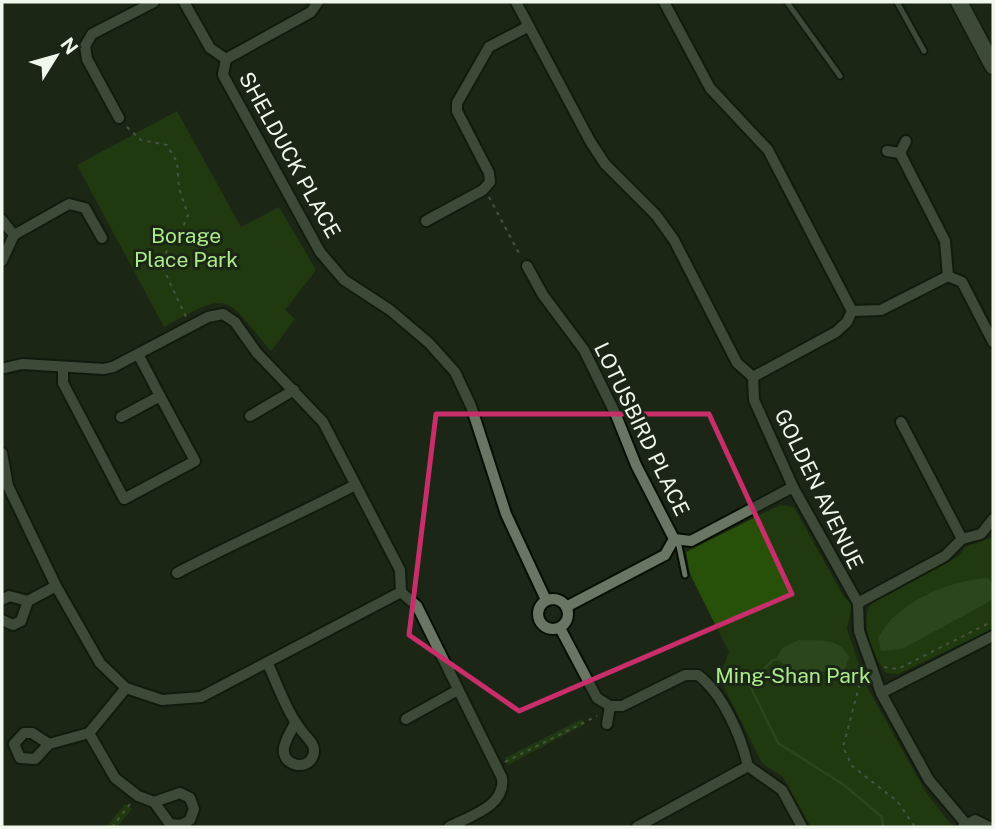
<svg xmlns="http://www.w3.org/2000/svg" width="995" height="829" viewBox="0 0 995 829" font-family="'Public Sans',sans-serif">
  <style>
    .green { fill: #275008 }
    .water { fill: #416d25 }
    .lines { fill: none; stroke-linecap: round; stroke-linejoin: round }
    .stream { stroke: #416d25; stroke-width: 2.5 }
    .lane-casing { stroke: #060f03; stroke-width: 9 }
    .street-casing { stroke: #060f03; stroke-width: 14 }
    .secondary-casing { stroke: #060f03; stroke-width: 19 }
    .path { stroke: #7e8779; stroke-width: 2; stroke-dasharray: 3.5 5; stroke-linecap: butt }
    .lane { stroke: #697663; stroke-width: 5 }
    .street { stroke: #697663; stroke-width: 10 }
    .secondary { stroke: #697663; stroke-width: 16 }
    .marked { fill: none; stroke: #c72e6a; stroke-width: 5; stroke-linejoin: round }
    .labels { text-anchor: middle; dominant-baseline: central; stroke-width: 6; stroke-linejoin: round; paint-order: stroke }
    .street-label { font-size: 21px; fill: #f0f8ed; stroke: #1c2616 }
    .park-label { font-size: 21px; fill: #aceb8a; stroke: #1c2616 }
  </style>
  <rect width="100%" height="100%" fill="#1c2616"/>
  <g class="green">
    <path d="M177 111 241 227 279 207 316 270 285 310 295 319 271 351C223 294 231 290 164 327L77 165Z"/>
    <path d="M780 505 794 507 844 597 852 604 847 629 866 685 927 794 953 827H811L783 777 762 763 719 677 729 652 690 574 686 552Z"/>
    <path d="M993 537V629L898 674 886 673C873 655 859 623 871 603L959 556 965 547Z"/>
    <path d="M582 719 585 724 508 765 505 758Z"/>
    <path d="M125 804 132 809 117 827H106Z"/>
  </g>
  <g class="water">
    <path d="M987 578 993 584V598L985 604 902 649 881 651 878 638C897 602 948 581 987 578Z"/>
    <path d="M799 640C819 641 841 637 849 658L845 669C823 673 791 678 777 657L782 648Z"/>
  </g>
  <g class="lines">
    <path class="stream" d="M780 659 773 660 749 684 778 743 844 785 882 817 883 827"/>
    <g class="lane-casing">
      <g id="lane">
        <path d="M787 2 840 76"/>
        <path d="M897 2 924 51"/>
        <path d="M674 539 679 546 685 575"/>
      </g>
    </g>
    <g class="street-casing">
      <g id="street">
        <path d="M184 2 210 48 226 59 223 75 320 252 344 280 390 310 429 343 455 372 471 406 506 514 546 600"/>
        <path d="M516 2 590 141 605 164 656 215 674 240 737 363 753 377 754 400 793 487 858 603 859 631 881 693 929 780 966 824"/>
        <path d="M664 2 710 88 768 150 852 311"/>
        <path d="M226 59 311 12 318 2"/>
        <path d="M119 118 87 59 85 46 92 34 154 2"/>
        <path d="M887 151 900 153 906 141"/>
        <path d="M900 153 945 241 948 276"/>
        <path d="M2 220 14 235"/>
        <path d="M426 221 483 190 490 182 489 173 457 111V103L489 47 529 26"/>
        <path d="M2 261 14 235 69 204 85 208 102 238"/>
        <path d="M527 266 543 295 584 350 616 415 636 465 674 539"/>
        <path d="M138 354 160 396"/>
        <path d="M63 367V383L124 499 195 461 160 396 121 417"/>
        <path d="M5 368 22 364 104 369 113 367 208 317 223 314 235 322 257 353 323 422 400 570 401 592 417 606 502 778C506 806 470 816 449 827"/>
        <path d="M753 377 836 332 847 322 852 311 881 310 948 276 962 282 993 342"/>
        <path d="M250 416 294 390"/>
        <path d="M901 422 962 539"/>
        <path d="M2 453 8 486 56 586 100 663 126 688 162 700 201 697 401 592"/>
        <path d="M177 573C236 542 296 516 355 485"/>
        <circle cx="553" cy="614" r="15"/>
        <path d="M2 600 9 596 28 601"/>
        <path d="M858 603 945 556 962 539 981 534 993 519"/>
        <path d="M566 607 665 555 674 539 691 541 793 487"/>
        <path d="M2 620 13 625 21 621 28 601 56 586"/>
        <path d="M560 628 597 698 610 706H622L685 675H698C723 694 741 736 748 766L782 790 802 827"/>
        <path d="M268 664C279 688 288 716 306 736 312 743 316 747 313 756 307 772 281 765 284 748 285 740 292 730 295 723"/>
        <path d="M881 693 993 636"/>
        <path d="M406 719 458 690"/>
        <path d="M607 724 610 706"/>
        <path d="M89 733 115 778 138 796 154 802 170 824 181 825 190 820 194 809 190 798 180 793 154 802"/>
        <path d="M49 744 32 733H24L14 744 20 758 35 759 49 744 89 733 126 688"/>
        <path d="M637 827 748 766"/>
        <path d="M963 827 975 820 989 827"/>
      </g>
    </g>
    <g class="secondary-casing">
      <path id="secondary" d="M959 2 993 66"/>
    </g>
    <g class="path">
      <path d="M127 127 141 140 167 145 177 162 179 188 188 215 183 227 167 248 164 270 186 317"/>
      <path d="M489 197 521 257"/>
      <path d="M884 667 898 669 993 621"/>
      <path d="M865 678 860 683 843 747 852 766 897 801 915 827"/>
      <path d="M505 762 597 716"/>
      <path d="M112 827 130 804"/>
    </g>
    <use href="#lane" class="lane"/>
    <use href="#street" class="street"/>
    <use href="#secondary" class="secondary"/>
  </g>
  <path d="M0 0H995V829H0ZM436 414H709L792 594 519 711 409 635Z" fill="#1c2616" fill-opacity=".55" fill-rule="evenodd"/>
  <path class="marked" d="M436 414H709L792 594 519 711 409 635Z"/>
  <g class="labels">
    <g class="street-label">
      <text transform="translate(290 155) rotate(61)">SHELDUCK PLACE</text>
      <text transform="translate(642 429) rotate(64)">LOTUSBIRD PLACE</text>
      <text transform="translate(819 489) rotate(64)">GOLDEN AVENUE</text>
    </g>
    <g class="park-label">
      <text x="186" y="235">Borage<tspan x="186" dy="24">Place Park</tspan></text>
      <text x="793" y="675">Ming-Shan Park</text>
    </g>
  </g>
  <rect width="995" height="829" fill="none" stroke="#f0f8ed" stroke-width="7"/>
  <g transform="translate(56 56) rotate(53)" stroke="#1c2616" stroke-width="5" paint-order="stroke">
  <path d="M0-5L12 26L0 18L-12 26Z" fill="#f0f8ed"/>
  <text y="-10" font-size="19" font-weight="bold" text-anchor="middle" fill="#f0f8ed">N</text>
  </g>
</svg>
